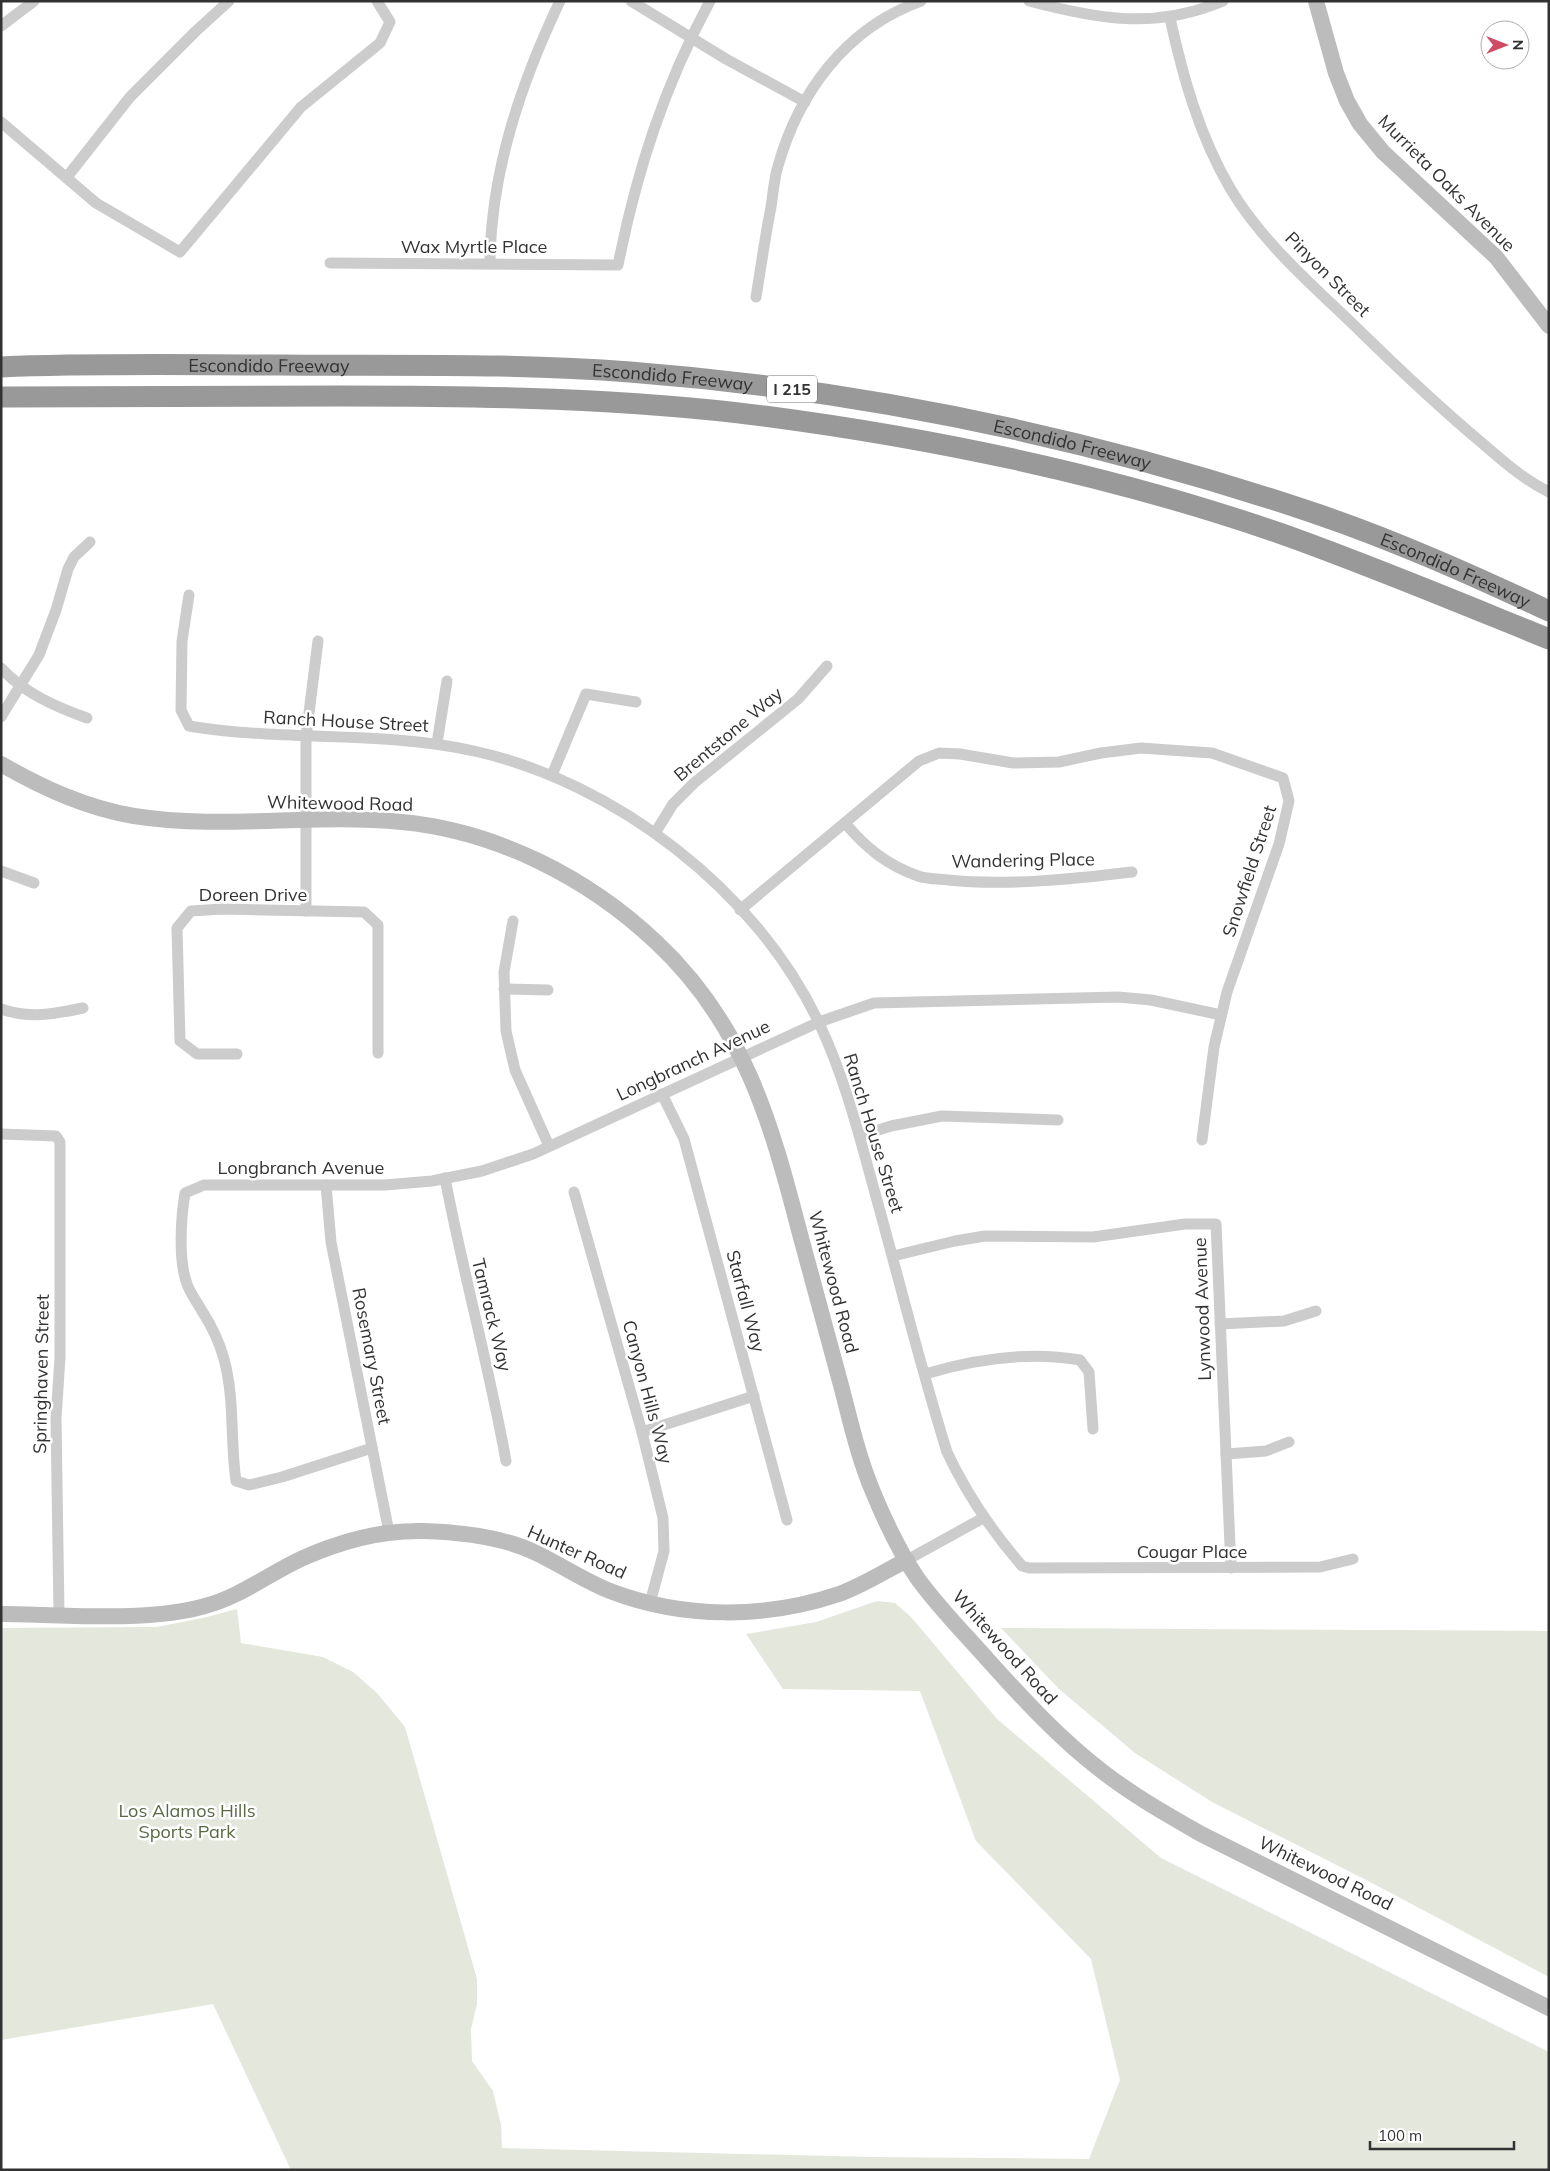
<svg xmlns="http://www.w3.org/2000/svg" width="1550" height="2171" viewBox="0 0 1550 2171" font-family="Mulish,sans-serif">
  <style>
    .green { fill: #e3e7dc }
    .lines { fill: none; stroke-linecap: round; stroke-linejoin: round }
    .street { stroke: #ccc; stroke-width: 11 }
    .secondary { stroke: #bcbcbc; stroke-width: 16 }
    .highway { stroke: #999; stroke-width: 21 }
    .labels { text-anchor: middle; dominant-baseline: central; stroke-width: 5; stroke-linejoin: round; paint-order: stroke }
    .shield { fill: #fff; stroke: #707070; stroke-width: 1 }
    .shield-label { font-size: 16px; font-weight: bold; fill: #323232 }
    .street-label { font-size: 18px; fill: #323232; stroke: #fff }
    .park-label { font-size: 18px; fill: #596944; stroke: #fff }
  </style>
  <rect width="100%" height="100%" fill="#fff"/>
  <g class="green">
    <path d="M877 1601 895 1603 911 1617 997 1719 1161 1858 1549 2052V2170H291L213 2004 1 2040V1628L156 1627 203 1618 237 1609 241 1643 323 1657 353 1672 377 1693 405 1727 477 1979V2004L471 2029 472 2061 493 2091 501 2125 502 2148 871 2157 1089 2159 1120 2080 1091 1959 976 1841 920 1691 783 1689 746 1634 816 1622Z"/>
    <path d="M1001 1628 1549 1631V1977L1372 1883 1212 1802 1135 1753 1059 1689Z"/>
  </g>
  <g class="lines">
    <g class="street">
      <path d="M631 1 726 59 805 102"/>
      <path d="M1029 1C1097 19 1155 30 1223 1"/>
      <path d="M1170 18C1183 77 1199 135 1230 188 1263 244 1316 288 1362 333 1401 371 1440 408 1482 443 1503 461 1524 480 1549 492"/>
      <path d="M1 26 34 1"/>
      <path d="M1 122 96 203 180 252 301 107 380 43 390 22 377 1"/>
      <path d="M67 177 130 97 196 31 229 1"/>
      <path d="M490 262C491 171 521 83 560 1"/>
      <path d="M330 263 618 265C637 170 664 87 710 1"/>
      <path d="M756 297C761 267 765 237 771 207 773 194 774 179 778 166 799 92 846 28 921 1"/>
      <path d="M189 595 182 641 181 710 189 726C284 742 380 730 474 751 615 782 757 891 819 1023 845 1078 859 1135 875 1193 899 1279 920 1366 947 1452 967 1495 991 1530 1022 1566L1029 1568 1320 1567 1353 1559"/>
      <path d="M1 668C24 693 56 707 87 718"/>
      <path d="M1 717 39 655 56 610 68 569 74 557 90 542"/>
      <path d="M437 743 447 681"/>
      <path d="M552 775 586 694 636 702"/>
      <path d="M845 823C866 848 887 865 918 876 927 879 939 879 948 880 1006 886 1074 879 1132 872"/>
      <path d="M655 833 673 804 694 783 798 699 827 666"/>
      <path d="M1 871 34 883"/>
      <path d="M740 910 919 761 939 753 960 754 1013 763 1059 762 1101 753 1141 748 1212 753 1283 778 1289 801 1279 844 1227 992 1214 1047 1202 1140"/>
      <path d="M306 911V737L318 641"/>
      <path d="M513 921 504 972 506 1031 515 1070 549 1146"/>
      <path d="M504 989 548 990"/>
      <path d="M1 1009C29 1019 54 1014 83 1008"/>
      <path d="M237 1054H197L180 1041 177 928 191 911 222 909 364 912 378 925V1053"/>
      <path d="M662 1094 684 1139 787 1520"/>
      <path d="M1 1134 56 1136 60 1142V1358L56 1418 59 1614"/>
      <path d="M860 1136 891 1126 942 1116 1058 1120"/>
      <path d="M445 1178C463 1273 489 1366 506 1461"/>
      <path d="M326 1185 331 1242 389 1532"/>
      <path d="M574 1192 642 1432 663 1518 664 1551 650 1603"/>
      <path d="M893 1256 955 1241 985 1236 1093 1237 1185 1224H1216L1231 1568"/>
      <path d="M1220 1324 1284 1321 1316 1311"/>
      <path d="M925 1374C975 1359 1029 1351 1080 1360L1089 1372 1093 1429"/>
      <path d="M642 1432 754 1396"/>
      <path d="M372 1448 282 1477 249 1485 236 1481C230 1441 235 1399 224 1359 220 1344 211 1325 202 1311 197 1302 190 1293 187 1284 178 1260 181 1217 185 1193L204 1185H385L432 1181 482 1171 533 1154 819 1022 874 1003 1118 997 1151 1000 1221 1015"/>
      <path d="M1226 1454 1266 1451 1289 1442"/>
      <path d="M907 1560 983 1518"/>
    </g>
    <g class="secondary">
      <path d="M1316 1 1336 73 1347 101 1360 124 1383 152 1496 257 1549 326"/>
      <path d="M1 764C43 788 86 808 134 816 222 830 313 813 402 822 496 831 587 877 656 942 744 1024 771 1122 800 1234 814 1285 828 1337 842 1389 851 1424 859 1459 873 1492 885 1521 900 1553 918 1579 939 1608 965 1634 988 1660 1024 1700 1060 1739 1103 1772 1134 1796 1168 1815 1201 1834L1549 2008"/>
      <path d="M1 1614C64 1614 145 1623 205 1606 240 1597 270 1573 303 1558 339 1542 382 1530 423 1531 460 1532 500 1536 534 1552 560 1564 584 1581 610 1591 683 1619 765 1619 839 1594 862 1586 885 1571 907 1560"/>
    </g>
    <g class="highway">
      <path id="s1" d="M1 367C94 363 187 365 280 365 396 366 513 363 630 372 863 390 1092 438 1314 513 1394 540 1472 575 1549 611"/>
      <path d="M1 397C115 396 229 396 343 396 484 396 624 398 764 416 939 439 1115 476 1282 534 1372 566 1460 603 1549 639"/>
    </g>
  </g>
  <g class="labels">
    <rect class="shield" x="767" y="375.5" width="50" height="27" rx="4"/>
    <g class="shield-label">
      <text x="792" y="389">I 215</text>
    </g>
    <g class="street-label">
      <text transform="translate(1447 183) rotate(45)">Murrieta Oaks Avenue</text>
      <text x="474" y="246">Wax Myrtle Place</text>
      <text transform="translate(1328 274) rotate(45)">Pinyon Street</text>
      <text stroke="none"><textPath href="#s1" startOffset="268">Escondido Freeway</textPath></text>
      <text stroke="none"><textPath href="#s1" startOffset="672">Escondido Freeway</textPath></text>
      <text stroke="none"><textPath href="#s1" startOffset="1078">Escondido Freeway</textPath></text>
      <text stroke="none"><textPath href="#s1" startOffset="1482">Escondido Freeway</textPath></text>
      <text transform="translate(346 721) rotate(3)">Ranch House Street</text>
      <text transform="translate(728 734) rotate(-40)">Brentstone Way</text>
      <text transform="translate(340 803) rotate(1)">Whitewood Road</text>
      <text transform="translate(1023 860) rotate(-1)">Wandering Place</text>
      <text transform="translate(1249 871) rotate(-72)">Snowfield Street</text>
      <text x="253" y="894">Doreen Drive</text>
      <text transform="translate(693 1060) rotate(-25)">Longbranch Avenue</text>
      <text transform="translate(874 1133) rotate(73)">Ranch House Street</text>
      <text x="301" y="1167">Longbranch Avenue</text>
      <text transform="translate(834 1282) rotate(75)">Whitewood Road</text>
      <text transform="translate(746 1301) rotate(75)">Starfall Way</text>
      <text transform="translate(1202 1309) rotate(-92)">Lynwood Avenue</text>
      <text transform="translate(492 1315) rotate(76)">Tamrack Way</text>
      <text transform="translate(372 1356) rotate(79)">Rosemary Street</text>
      <text transform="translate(41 1374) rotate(-89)">Springhaven Street</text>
      <text transform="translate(648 1392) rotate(75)">Canyon Hills Way</text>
      <text x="1192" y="1551">Cougar Place</text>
      <text transform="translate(577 1552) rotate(24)">Hunter Road</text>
      <text transform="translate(1005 1647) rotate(48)">Whitewood Road</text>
      <text transform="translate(1326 1873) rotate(26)">Whitewood Road</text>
    </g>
    <g class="park-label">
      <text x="187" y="1810">Los Alamos Hills<tspan x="187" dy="21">Sports Park</tspan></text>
    </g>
  </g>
  <rect width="1550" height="2171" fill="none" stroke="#323232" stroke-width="5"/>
  <g transform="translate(1505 45) rotate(90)"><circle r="24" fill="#ffffff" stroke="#adadad"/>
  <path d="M0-4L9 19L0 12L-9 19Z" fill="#d14b64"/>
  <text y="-8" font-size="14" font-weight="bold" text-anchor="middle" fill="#323232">N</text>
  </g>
  <path d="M1370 2141v8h144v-8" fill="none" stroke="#323232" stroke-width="2.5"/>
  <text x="1378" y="2141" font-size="15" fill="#323232" stroke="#ffffff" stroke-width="4" paint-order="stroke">100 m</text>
</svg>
